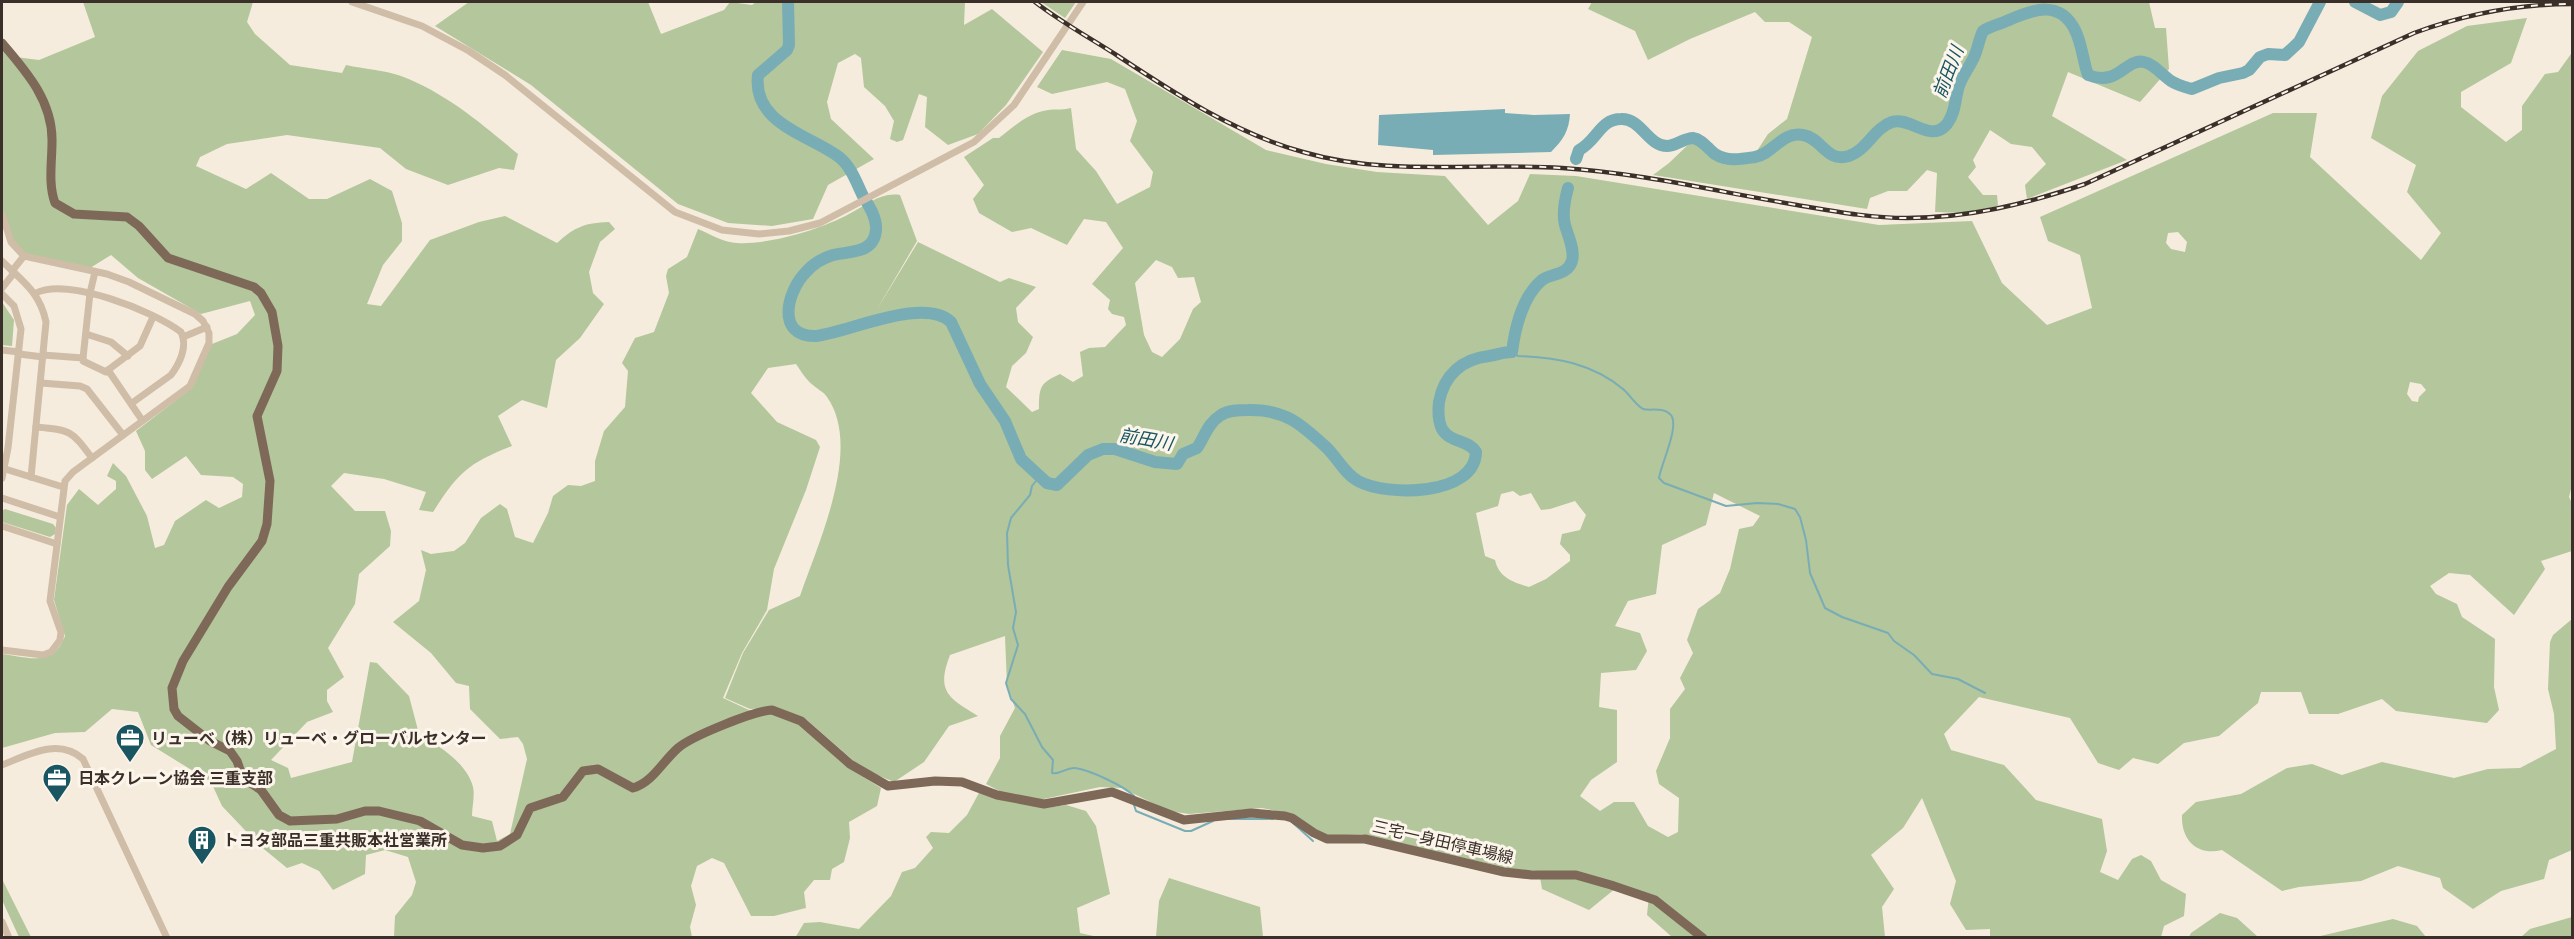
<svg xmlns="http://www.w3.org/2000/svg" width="2574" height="939" viewBox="0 0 2574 939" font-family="'Roboto Condensed','Noto Sans JP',sans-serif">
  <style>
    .green { fill: #b4c69b; fill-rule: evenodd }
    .water { fill: #79adb5 }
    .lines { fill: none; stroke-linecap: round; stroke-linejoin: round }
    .stream { stroke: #79adb5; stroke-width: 2 }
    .river { stroke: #79adb5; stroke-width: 12 }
    .minor { stroke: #cfbda7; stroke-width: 7 }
    .major { stroke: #7e6858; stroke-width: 9 }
    .rail-casing { stroke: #3b3029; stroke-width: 4.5 }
    .rail { stroke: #fcf5eb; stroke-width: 2; stroke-dasharray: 7; stroke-linecap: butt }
    .labels { text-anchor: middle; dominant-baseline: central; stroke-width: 6; stroke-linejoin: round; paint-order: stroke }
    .poi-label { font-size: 16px; font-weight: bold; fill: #3b3029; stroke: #fcf5eb; text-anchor: start }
    .street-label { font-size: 16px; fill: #3b3029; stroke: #fcf5eb }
    .water-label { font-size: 18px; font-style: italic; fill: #195661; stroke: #fcf5eb }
  </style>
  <rect width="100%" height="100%" fill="#f5ecdd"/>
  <g class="green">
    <path d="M83 2H253L247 22 255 34 290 65 342 73 346 65C364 69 384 70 401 76 446 93 482 124 518 154L514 170 499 168 448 185 406 169 380 148 287 135 227 144 200 157 196 166 246 189 271 173 309 199H327L370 179 392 191 402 223V241L383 265 367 304 381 306 430 240 479 222 505 216 557 243C575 227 584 223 609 222L615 229 600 242 589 272 593 293 604 304 580 338 556 360 547 408 522 400 498 416 512 446C467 464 459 472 433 512L419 510 426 492 384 479 344 473 331 486 355 511H385L391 531 390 546 359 574 355 604 328 648 344 677 327 690V701L333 712 307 722 271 760 288 768 291 778 352 762 370 662 377 663 409 696 419 734C438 745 467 763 473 787 475 795 472 807 472 816L492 821 497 841 510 834 527 759 523 744 518 737 500 739 470 709 469 686 456 683 431 653 393 622 419 601 426 570 421 550 431 554 454 551 465 543 481 518 500 504 507 509 515 537 533 543 548 513 553 496 568 485 581 486 595 481V461L604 431 625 407 628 371 622 363 635 338 654 332 669 293 666 276 668 269 687 257 698 229C710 234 725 243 737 243 769 245 822 229 849 214 867 205 880 192 900 195L917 241 876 311 918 242 1000 282 1009 278 1036 287 1016 308 1018 322 1033 337 1026 353 1012 366 1006 387 1032 412 1039 409C1039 387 1040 383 1060 374L1073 382 1083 376 1080 352 1089 348 1105 347 1126 325 1124 317 1112 314 1108 309 1110 300 1092 284 1123 248 1106 222 1084 219 1067 245 1031 228 1012 232 979 213 973 199 984 185 964 157 993 138H999C1013 127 1026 115 1043 111 1053 108 1061 111 1071 108L1076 149 1096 171 1117 204 1150 187 1153 172 1130 141 1137 121 1125 89 1107 82 1052 94 1037 87 1062 50 1111 59 1266 150 1326 164 1377 172 1445 176 1488 225 1518 201 1530 174 1576 176 1879 225 1972 221 2002 283 2047 325 2092 308 2080 255 2048 241 2040 217 2273 113H2317L2310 157 2421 260 2441 233 2407 192 2416 165 2371 138 2382 96 2418 51 2467 26 2527 18 2511 63 2461 92V107L2506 142 2522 130V106L2545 74 2558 72 2571 54 2572 46V485L2569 497 2572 503V551L2541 561 2545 569 2514 615 2470 575 2449 573 2430 586 2436 594 2457 604 2462 617 2495 639 2494 687 2499 710 2487 723 2396 711 2382 699 2338 714H2309L2301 692H2261L2258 703 2219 736 2184 743 2158 764 2133 758 2119 770 2098 763 2070 718 1979 697 1944 734 1951 750 2004 765 2036 800 2102 819 2107 851 2100 872 2118 880 2132 859 2141 855 2151 861 2161 880 2186 894 2184 916 2164 926 2161 937 1990 938V929L1966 930 1950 904 1956 881 1922 798 1903 828 1871 855 1894 889 1882 907 1885 937H1672L1647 915 1649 895 1621 884 1589 910 1542 889 1539 871 1511 869 1361 834 1332 836 1317 832 1291 814 1262 808 1189 814 1169 811 1122 788 1100 787 1039 800 1007 795 986 784 1000 758V736L1015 708 1007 685 1005 636 950 655C936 692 948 697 978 716L949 726 924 762 894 782 863 769 807 720 776 707 750 709 725 698 743 653 769 610 800 596C818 543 863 448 827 397 824 392 817 389 813 385 806 380 801 371 796 364L768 368 751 393 777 422 816 440 820 447 806 490 774 569 767 610 742 653 723 698 749 710 774 714 793 720 821 742 849 768 881 788 877 806 849 822 850 838 844 862 832 869 830 880H814L804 892 806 908 774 916H751L724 863 712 858 697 866 691 886 696 905 690 927 692 937H394L395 916 412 895 416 882 408 857 385 850 366 855 365 874 333 890 319 871 302 863 287 868 259 845 222 806 211 782 151 745 138 712 112 709 85 732 55 733 2 748V654C28 657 53 668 65 636L54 600 67 505 79 489 98 505 116 489V481L107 476 113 463 126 476 147 516 155 548 164 545 175 521 206 500 219 508 242 497 243 484 233 477 201 475 186 456 152 479 145 470V451L136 431 188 391 212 344 237 334 255 315 250 301 201 314 138 278 111 255 90 268 23 253 13 242 2 207V35L8 56 39 60 95 37ZM2178 232 2187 242 2185 252 2171 249 2166 243 2168 233ZM1156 260 1172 267 1178 278 1194 277 1201 302 1193 309 1180 339 1162 357 1152 352 1144 335 1135 283ZM2410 382 2421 384 2426 390 2419 397 2418 402 2412 401 2407 394ZM1513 491 1520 496 1531 493 1541 510 1550 509 1575 501 1586 515 1580 530 1562 534 1560 544 1570 555V561L1546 579 1529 587C1513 582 1499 578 1495 560L1485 556 1476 513 1498 506 1501 494ZM1714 493 1760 516 1753 526 1739 529 1730 569 1720 593 1698 609 1687 640 1693 653 1680 678 1685 689 1670 709V738L1656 771 1659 784 1679 798 1678 832 1668 837 1648 826 1634 802H1614L1600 811 1580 796 1591 780 1617 762V710L1599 707 1601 673 1636 670 1647 651 1640 633 1615 626 1628 601 1656 594 1662 545 1706 525Z"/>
    <path d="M469 2H648L661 34 724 10 730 2 752 5 756 2H965L964 25 992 9 1043 52 1006 105 978 134 948 145 925 127 927 97 919 94 903 140 897 142 890 139 894 121 885 106 864 87 861 58 855 54 838 63 827 102 831 119 874 159 828 185 813 219 772 226 728 223 678 204 531 85 435 26Z"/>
    <path d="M1041 2H1076L1065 18Z"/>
    <path d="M1592 2H2149L2155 28H2166L2169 69 2140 102 2068 72 2052 116 2127 160 2027 199 2025 185 2046 164 2032 147 2011 144 1990 130 1973 160 1976 167 1968 177 1983 195H1997L1998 206 1963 213 1935 212 1937 173 1927 170 1907 191H1888L1870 198 1867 209 1653 175 1669 163 1691 142 1734 161 1751 160 1768 134 1787 119 1812 37 1789 22H1765L1755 12 1690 39 1648 60 1635 31 1588 9Z"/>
    <path d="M2 302 14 320 12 346 2 345Z"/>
    <path d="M5 509 53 524 56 528 55 534 50 537 2 522V511Z"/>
    <path d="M2572 619V850L2549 860 2544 879 2501 891 2473 909 2443 888 2440 878 2398 866 2361 881 2299 887 2282 891 2222 850C2197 856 2181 840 2182 815L2196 802 2241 794 2287 768 2312 764 2342 775 2382 762 2454 778 2488 769 2520 768 2556 749 2554 714 2548 689 2550 642 2553 635Z"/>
    <path d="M980 791 1045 808 1066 805 1086 811 1096 826 1110 894 1077 908 1080 933 1098 937 795 938 804 923 820 922 859 929 891 896 902 872 915 868 933 848 926 837 931 832 949 833 967 815Z"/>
    <path d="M1169 878 1260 907 1263 937H1156L1159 901Z"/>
    <path d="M2 879 31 937H19L2 900Z"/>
    <path d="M2220 913 2237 918 2258 937H2189L2191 933Z"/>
    <path d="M2572 917V937H2521L2530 929Z"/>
    <path d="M2393 919 2417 926 2426 937H2316Z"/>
  </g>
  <path class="water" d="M1505 109V113L1534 115 1570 114C1569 131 1563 140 1551 152L1433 155V150L1378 145 1379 115Z"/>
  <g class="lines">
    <g class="stream">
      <path d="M1512 352 1518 356C1557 357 1593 364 1623 389 1630 395 1635 404 1643 409 1652 411 1662 407 1670 414 1681 424 1661 464 1659 478L1664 483 1726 506 1757 503 1778 504 1795 509 1800 517 1806 540 1810 573 1825 608 1842 617 1888 633 1894 641 1914 655 1932 674 1958 679 1985 693"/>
      <path d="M1039 477 1032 486 1030 495 1011 518 1007 533 1008 565 1016 612 1013 628 1018 645 1006 683 1011 699 1025 714 1042 747 1053 760 1052 773C1061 775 1066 767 1075 768 1090 770 1124 786 1134 796"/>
      <path d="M1133 802 1136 811 1185 831H1191L1213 821"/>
      <path d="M1225 819H1273"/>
      <path d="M1293 823 1313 841"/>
    </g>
    <g class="river">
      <path d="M788 2 789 45 787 50 758 75C752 124 810 135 839 157 851 166 857 184 863 196 869 206 877 218 876 230 874 254 850 251 833 255 823 258 813 264 806 272 787 291 775 337 816 336 849 332 925 296 951 322L980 384 1005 421 1021 459 1047 483 1057 485 1088 455 1103 449H1115L1155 462 1177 464 1183 454 1197 448C1205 436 1208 423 1221 415 1228 410 1239 410 1248 410 1285 409 1301 424 1327 448 1338 459 1345 474 1358 481 1387 497 1475 496 1476 452 1468 439 1450 443 1442 429 1438 421 1438 411 1439 402 1444 375 1462 359 1489 356 1497 355 1503 352 1512 352 1515 328 1523 296 1542 280 1551 273 1567 276 1572 261 1575 250 1568 236 1565 225 1562 214 1565 199 1568 188"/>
      <path d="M2355 2 2380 15 2391 12 2398 2"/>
      <path d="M1576 159 1579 150C1597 141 1600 119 1621 119 1641 118 1648 146 1667 146 1676 146 1684 138 1693 138 1702 139 1708 149 1715 154 1727 162 1742 159 1755 157 1773 154 1782 131 1803 135 1822 138 1826 163 1849 156 1867 150 1874 128 1892 122 1910 116 1931 144 1947 124 1955 114 1955 101 1958 89 1961 78 1967 71 1972 61 1978 51 1978 41 1983 31 1991 26 2000 24 2009 20 2034 9 2060 0 2075 30 2082 44 2083 61 2088 75 2119 87 2125 58 2144 62 2154 64 2162 75 2171 81 2177 85 2185 87 2192 89L2219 78 2243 73 2249 70 2260 57 2268 54 2285 55 2299 42 2320 2"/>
    </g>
    <g class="minor">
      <path d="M352 2 422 26 469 51 505 75 675 212 722 230 759 234 789 231 820 223 974 142 1014 105 1083 2"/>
      <path d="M2 214 11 242 24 256 107 274 129 282 195 314 203 321 209 333V343L190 386 73 472 65 481 50 601 61 632 60 640 51 652 43 655 2 650"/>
      <path d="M2 261C22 281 40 292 46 322L31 477"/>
      <path d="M12 271 24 256"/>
      <path d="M2 288 14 273"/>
      <path d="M36 293C67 277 154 311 181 332 188 346 180 363 171 375L132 403"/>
      <path d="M2 294 14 306 21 329 8 448 2 478"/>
      <path d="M86 334 111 342 128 356"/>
      <path d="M183 337 207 327"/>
      <path d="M2 350 19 352"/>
      <path d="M19 354 43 357"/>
      <path d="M43 355 83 358V361L106 372 108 370 142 420"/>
      <path d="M83 358 90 293 95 272"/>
      <path d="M108 370 140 346 153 317"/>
      <path d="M41 383 80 386 87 389 123 435"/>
      <path d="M36 427C71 430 71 430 92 458"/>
      <path d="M2 468 63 487"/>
      <path d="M2 498 60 517"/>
      <path d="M2 526 57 544"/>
      <path d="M2 765C28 755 58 737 83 759L167 938"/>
      <path d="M2 922 9 938"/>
    </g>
    <path class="major" d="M2 43C27 72 53 102 52 142 52 162 48 184 55 203L74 214 127 217 139 226 168 258 254 287 261 293 272 312 278 346 277 371 257 416 270 481 267 524 262 541 228 587 183 661 172 688 174 709 178 716 210 741 230 751 237 761 243 778 261 790 279 815 290 821 337 819 365 811H379L420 821 462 845 483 848 500 846 517 835 530 808 563 797 583 771 598 769 633 788C652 783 663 761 678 748 692 736 754 711 772 710L801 721 850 764 888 786 935 781 962 782 997 795 1044 804 1112 792 1184 820 1251 813 1285 816 1292 818 1314 833 1327 839H1365L1504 872 1532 875H1576L1611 885 1655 900 1703 938"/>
    <g class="rail-casing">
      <path id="rail" d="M1035 2C1061 22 1090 38 1118 56 1177 95 1235 133 1303 152 1388 177 1476 162 1562 168 1641 173 1719 192 1797 205 1833 211 1869 218 1907 218 1969 218 2026 204 2085 184L2414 33C2466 14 2517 4 2572 4"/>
    </g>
    <use href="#rail" class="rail"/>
  </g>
  <defs>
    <g id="office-pin" transform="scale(1.5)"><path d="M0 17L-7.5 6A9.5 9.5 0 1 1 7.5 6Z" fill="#195661" stroke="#fcf5eb"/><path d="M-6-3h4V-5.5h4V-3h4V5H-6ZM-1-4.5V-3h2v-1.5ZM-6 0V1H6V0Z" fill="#fff"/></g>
    <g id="building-pin" transform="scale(1.5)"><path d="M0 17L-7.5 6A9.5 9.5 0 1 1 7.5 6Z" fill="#195661" stroke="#fcf5eb"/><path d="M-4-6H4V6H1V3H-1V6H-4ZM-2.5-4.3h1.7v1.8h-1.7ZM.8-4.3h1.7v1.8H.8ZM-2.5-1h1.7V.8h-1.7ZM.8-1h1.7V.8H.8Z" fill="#fff"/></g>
  </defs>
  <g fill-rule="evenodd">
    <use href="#office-pin" x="130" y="738"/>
    <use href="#office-pin" x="57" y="778"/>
    <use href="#building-pin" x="202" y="840"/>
  </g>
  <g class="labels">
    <g class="poi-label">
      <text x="151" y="738">リューベ（株）リューベ・グローバルセンター</text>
      <text x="78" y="778">日本クレーン協会 三重支部</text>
      <text x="223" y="840">トヨタ部品三重共販本社営業所</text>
    </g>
    <g class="street-label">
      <text transform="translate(1443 842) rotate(13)">三宅一身田停車場線</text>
    </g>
    <g class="water-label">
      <text transform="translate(1948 72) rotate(-69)">前田川</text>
      <text transform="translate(1146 439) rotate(10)">前田川</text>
    </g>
  </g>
  <rect width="2574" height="939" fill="none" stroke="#3b3029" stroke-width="6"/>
</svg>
